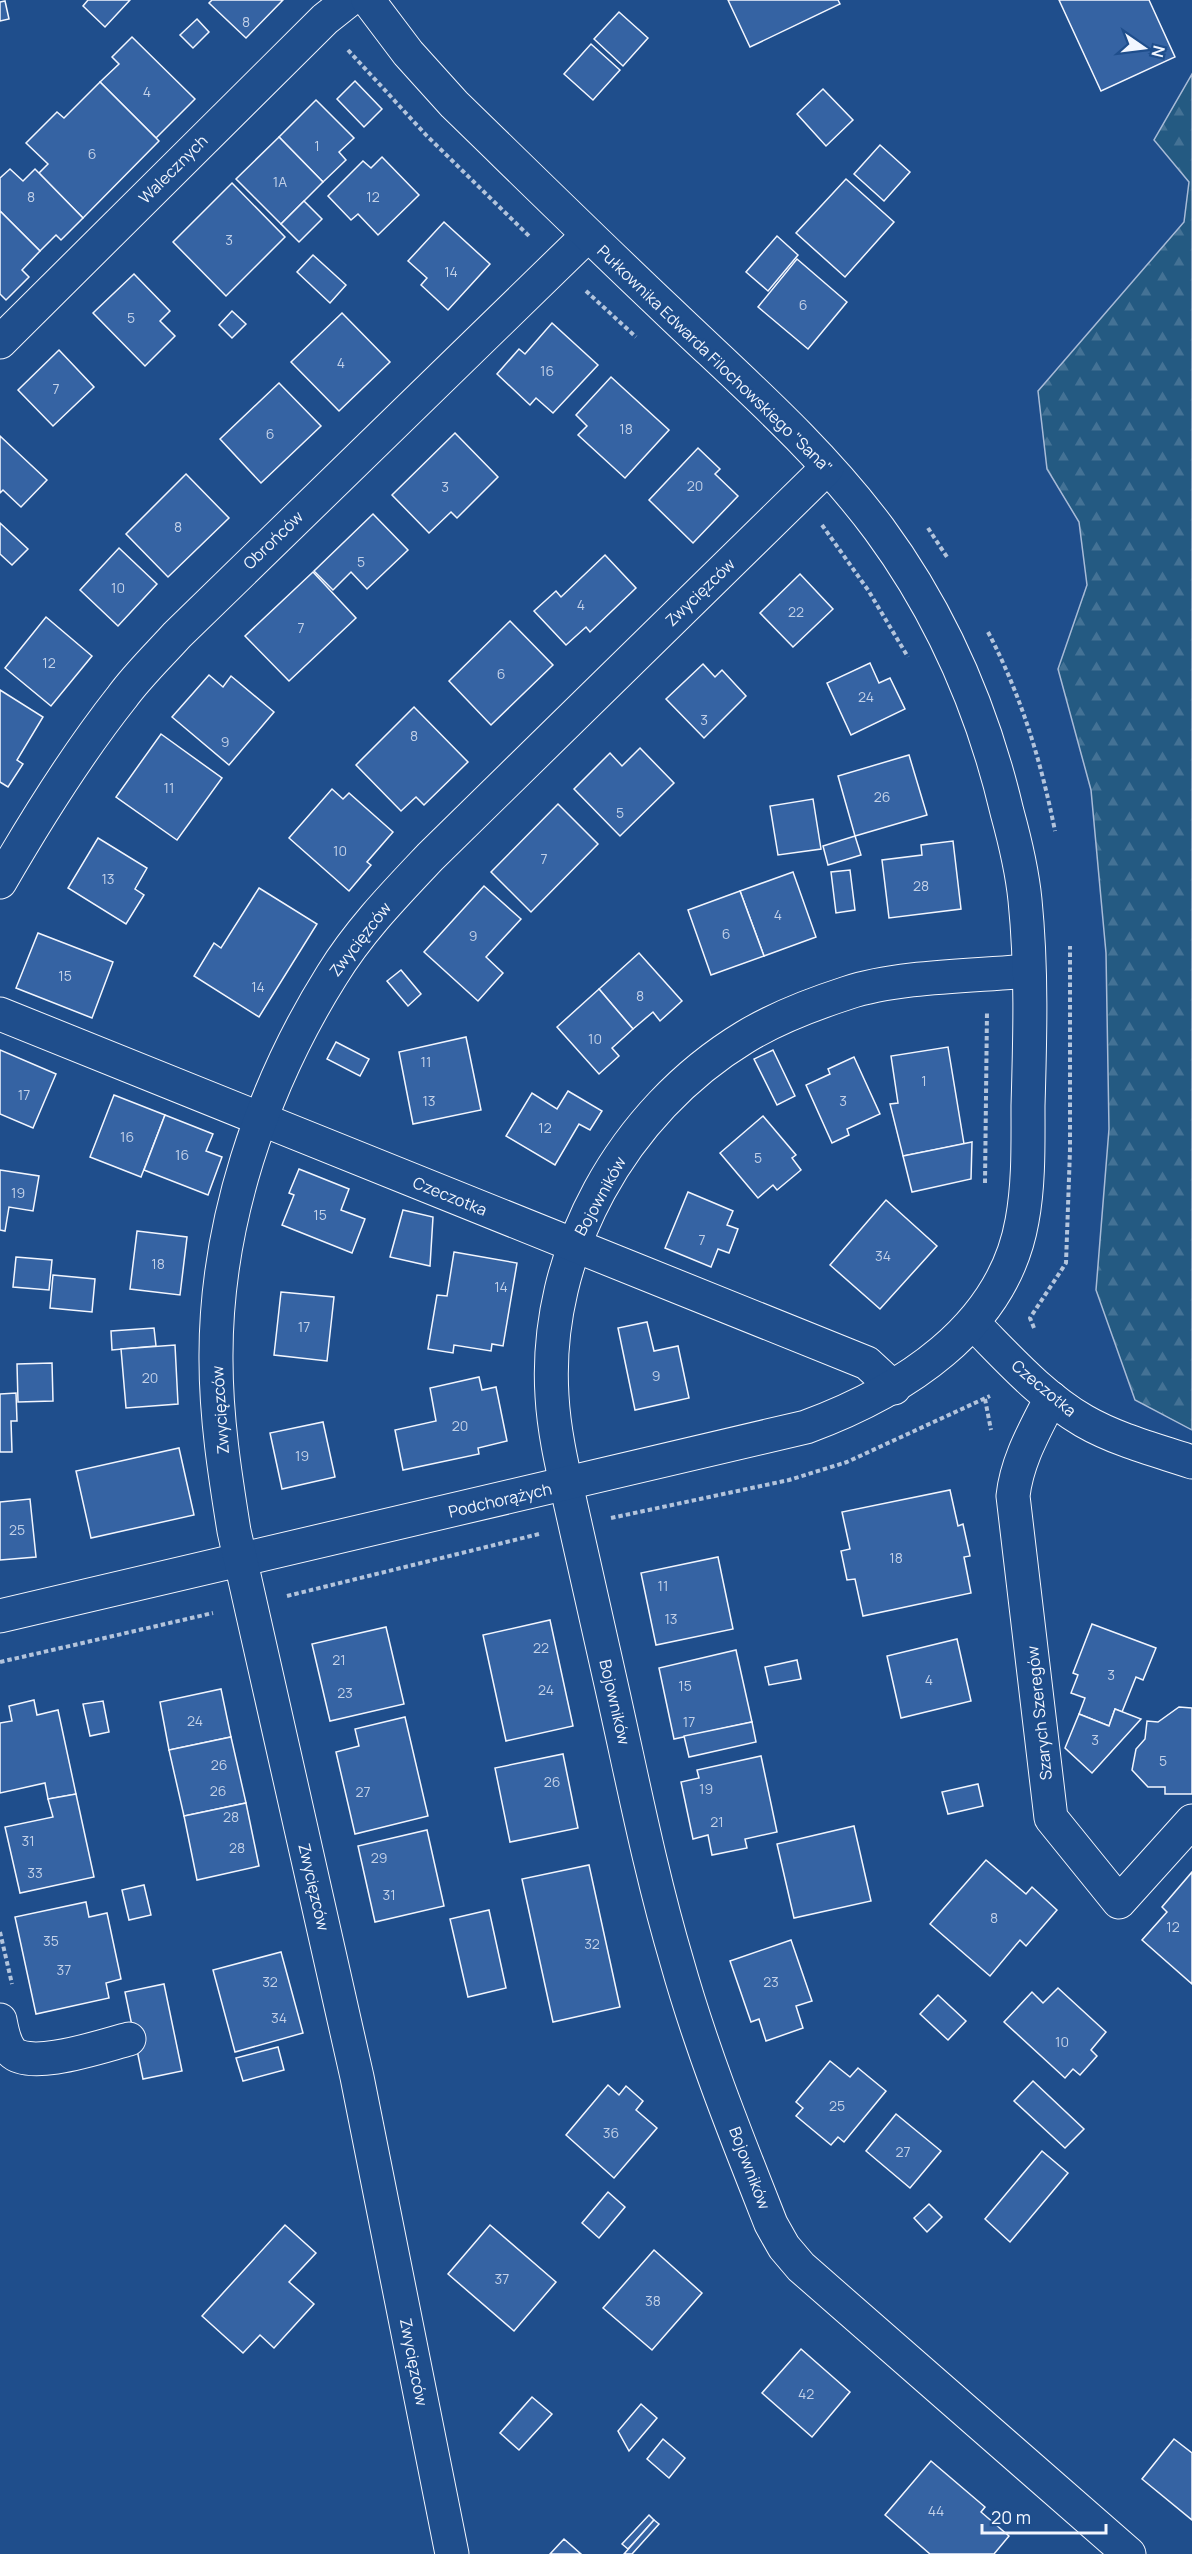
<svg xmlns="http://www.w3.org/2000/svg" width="1192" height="2554" viewBox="0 0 1192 2554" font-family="Manrope,sans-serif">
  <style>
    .forest { fill: url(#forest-firs); stroke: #a8bbd7; stroke-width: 1.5 }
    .building { fill: #3563a3; stroke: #f2f6ff; stroke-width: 1.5 }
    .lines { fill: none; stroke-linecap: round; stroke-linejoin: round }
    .minor-casing { stroke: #f2f6ff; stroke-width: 35 }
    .path { stroke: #b3c4dc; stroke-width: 4; stroke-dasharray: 4.5 3; stroke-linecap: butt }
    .minor { stroke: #1f4e8c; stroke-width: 33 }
    .labels { text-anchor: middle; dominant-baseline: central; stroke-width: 4.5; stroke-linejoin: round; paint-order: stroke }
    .number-label { font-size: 14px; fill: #c3d1e8 }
    .street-label { font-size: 16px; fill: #f2f6ff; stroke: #1f4e8c }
  </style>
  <defs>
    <pattern id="forest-firs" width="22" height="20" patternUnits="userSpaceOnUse" patternTransform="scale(1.5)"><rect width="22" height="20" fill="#245a82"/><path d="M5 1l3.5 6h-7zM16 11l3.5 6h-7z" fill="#447295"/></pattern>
  </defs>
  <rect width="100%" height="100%" fill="#1f4e8c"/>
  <path class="forest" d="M1192 74V1430L1135 1400 1096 1290 1109 1129 1106 953 1091 790 1058 669 1087 585 1079 522 1047 469 1038 391 1184 222 1189 182 1154 140Z"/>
  <g class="building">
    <path d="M88 0H130L105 27 83 6Z"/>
    <path d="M212 0H283L246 38 209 3Z"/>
    <path d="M728 0H838L840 4 750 47Z"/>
    <path d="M1059 0H1149L1175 57 1101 91Z"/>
    <path d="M5 1 9 19 0 21V2Z"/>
    <path d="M619 12 648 38 623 66 594 39Z"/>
    <path d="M197 19 209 32 193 48 180 35Z"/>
    <path d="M132 37 195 99 156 138 100 82 119 64 112 57Z"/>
    <path d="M591 44 620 70 593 100 564 74Z"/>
    <path d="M355 81 382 109 364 127 337 99Z"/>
    <path d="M100 82 159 141 83 218 39 173 48 164 26 143 57 112 64 118Z"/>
    <path d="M823 89 853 120 826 146 797 114Z"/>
    <path d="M316 100 354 138 339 152 346 160 323 182 279 137Z"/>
    <path d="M279 137 323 182 281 224 236 179Z"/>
    <path d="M880 145 910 172 884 201 854 174Z"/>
    <path d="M382 157 419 195 378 235 358 214 351 220 328 196 363 161 371 168Z"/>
    <path d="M10 169 23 181 35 169 83 218 61 240 56 235 40 251 0 211V178Z"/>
    <path d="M846 179 894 222 845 277 796 233Z"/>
    <path d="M232 183 285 237 226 296 173 242Z"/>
    <path d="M304 201 322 219 299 242 281 224Z"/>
    <path d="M0 211 40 251 22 270 29 277 6 300 0 294Z"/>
    <path d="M444 222 490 264 448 310 421 285 427 278 408 261Z"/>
    <path d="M777 236 798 255 768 291 746 272Z"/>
    <path d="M313 255 346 285 330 303 297 272Z"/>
    <path d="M797 259 847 302 808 349 758 307Z"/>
    <path d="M134 274 170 311 160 321 175 336 145 366 93 313Z"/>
    <path d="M232 311 246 324 232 338 219 325Z"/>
    <path d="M342 313 390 362 339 411 291 362Z"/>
    <path d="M552 323 598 365 553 413 536 398 530 405 497 374 519 349 525 354Z"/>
    <path d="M59 350 94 387 53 426 18 390Z"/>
    <path d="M611 377 669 430 625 478 578 435 587 426 576 415Z"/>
    <path d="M279 383 321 426 261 483 220 439Z"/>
    <path d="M455 433 498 477 457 518 451 512 429 533 392 495Z"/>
    <path d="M0 436 47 480 21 507 3 490 0 493Z"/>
    <path d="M698 448 720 469 715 474 738 496 693 543 649 500Z"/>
    <path d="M186 474 229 518 168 577 126 534Z"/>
    <path d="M373 514 408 550 367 589 351 572 333 590 314 571Z"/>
    <path d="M0 523 28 549 12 565 0 554Z"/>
    <path d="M119 548 157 584 118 626 80 590Z"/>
    <path d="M605 555 636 588 590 632 586 627 566 645 534 611 556 591 561 597Z"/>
    <path d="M313 572 356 618 289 681 245 636Z"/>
    <path d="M800 574 833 609 793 647 760 613Z"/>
    <path d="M46 617 92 656 51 706 5 668Z"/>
    <path d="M510 621 553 665 491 725 449 681Z"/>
    <path d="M870 663 879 683 890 678 905 709 851 735 827 683Z"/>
    <path d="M703 664 715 677 722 670 746 696 704 738 666 699Z"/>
    <path d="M209 675 223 687 231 676 274 712 229 765 172 717Z"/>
    <path d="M0 690 43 717 17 760 23 764 8 787 0 782Z"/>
    <path d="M414 707 468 762 424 805 416 797 401 811 356 765Z"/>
    <path d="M161 734 222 778 177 840 116 797Z"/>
    <path d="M640 748 674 783 620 836 574 789 610 753 622 766Z"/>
    <path d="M909 755 927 815 855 836 838 776Z"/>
    <path d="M332 789 343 799 349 793 393 832 367 862 371 865 349 891 289 838Z"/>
    <path d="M813 799 821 849 778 855 770 806Z"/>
    <path d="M558 804 598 844 531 912 491 872Z"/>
    <path d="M855 836 861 855 828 865 823 846Z"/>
    <path d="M98 838 147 868 135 889 144 895 126 924 68 888Z"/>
    <path d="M953 841 961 909 889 918 882 860 922 855 921 845Z"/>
    <path d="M850 870 855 910 836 913 831 872Z"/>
    <path d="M793 872 816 937 764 956 740 891Z"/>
    <path d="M484 886 521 919 486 957 503 973 478 1001 424 952Z"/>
    <path d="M259 888 317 924 259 1017 194 976 214 943 221 948Z"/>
    <path d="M740 891 764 956 711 975 688 910Z"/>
    <path d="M38 933 113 962 92 1018 16 988Z"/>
    <path d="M639 953 682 1001 660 1021 653 1012 633 1029 599 989Z"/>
    <path d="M401 970 421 994 408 1006 387 981Z"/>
    <path d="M599 989 633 1029 612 1048 619 1056 599 1074 557 1027Z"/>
    <path d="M466 1037 481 1110 413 1124 399 1052Z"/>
    <path d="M336 1042 369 1059 360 1076 327 1059Z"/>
    <path d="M948 1047 964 1144 903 1156 890 1104 898 1103 891 1056Z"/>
    <path d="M0 1050 56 1074 33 1128 0 1114Z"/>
    <path d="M773 1050 795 1096 777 1105 754 1059Z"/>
    <path d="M854 1057 880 1114 847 1129 849 1135 832 1143 806 1085 830 1074 828 1069Z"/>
    <path d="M568 1091 602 1111 590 1130 579 1124 555 1165 506 1136 532 1093 557 1109Z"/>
    <path d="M114 1095 165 1115 141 1177 90 1157Z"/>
    <path d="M165 1115 213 1134 206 1151 222 1157 208 1195 144 1170Z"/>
    <path d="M763 1116 796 1155 792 1158 801 1170 777 1190 773 1185 758 1198 720 1153Z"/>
    <path d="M972 1142 971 1179 912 1192 903 1156Z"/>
    <path d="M299 1169 349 1189 341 1210 365 1219 352 1253 282 1225 294 1195 289 1193Z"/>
    <path d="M0 1170 39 1176 33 1211 9 1207 5 1231 0 1230Z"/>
    <path d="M688 1192 733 1211 727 1225 738 1229 729 1253 718 1249 711 1267 665 1248Z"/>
    <path d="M886 1200 937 1246 880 1309 830 1265Z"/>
    <path d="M403 1210 433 1217 430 1266 390 1257Z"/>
    <path d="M137 1231 187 1237 180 1295 130 1289Z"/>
    <path d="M454 1252 517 1263 503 1346 492 1344 491 1351 454 1345 453 1353 428 1349 437 1295 447 1296Z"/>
    <path d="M16 1257 52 1260 49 1290 13 1287Z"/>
    <path d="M53 1275 95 1279 92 1312 50 1308Z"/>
    <path d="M281 1292 334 1297 327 1361 274 1355Z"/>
    <path d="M647 1322 654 1351 678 1346 689 1398 635 1410 618 1328Z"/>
    <path d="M154 1328 156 1346 112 1350 111 1331Z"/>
    <path d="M175 1345 178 1404 126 1408 121 1349Z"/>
    <path d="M52 1363 53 1401 18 1402 17 1364Z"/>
    <path d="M479 1377 482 1390 496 1387 507 1441 478 1448 479 1454 403 1470 395 1430 436 1421 430 1388Z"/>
    <path d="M16 1393 17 1421H11L12 1452H0V1394Z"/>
    <path d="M323 1422 335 1477 282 1489 270 1433Z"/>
    <path d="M179 1448 194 1515 91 1538 76 1471Z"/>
    <path d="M950 1490 958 1526 963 1524 970 1556 964 1557 971 1593 863 1616 855 1579 847 1580 841 1551 850 1549 842 1512Z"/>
    <path d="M30 1499 36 1557 0 1560V1502Z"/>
    <path d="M718 1557 733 1629 656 1645 641 1573Z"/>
    <path d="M550 1620 573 1726 506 1741 483 1635Z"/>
    <path d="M1092 1624 1156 1648 1143 1680 1136 1677 1122 1712 1115 1709 1109 1726 1079 1714 1085 1698 1071 1693 1078 1675 1073 1673Z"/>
    <path d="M386 1627 404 1704 330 1721 312 1644Z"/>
    <path d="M957 1639 971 1701 901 1718 887 1656Z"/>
    <path d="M736 1650 752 1722 674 1739 659 1668Z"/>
    <path d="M797 1660 801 1679 769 1685 765 1667Z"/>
    <path d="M221 1689 231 1737 169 1750 160 1702Z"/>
    <path d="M34 1700 37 1715 58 1710 76 1794 48 1799 45 1783 0 1793V1723L12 1721 9 1706Z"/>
    <path d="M103 1701 109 1732 90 1736 83 1704Z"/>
    <path d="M1179 1707 1192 1708V1794H1165V1787H1148L1132 1770 1136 1749 1145 1739 1147 1721 1158 1722Z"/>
    <path d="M1115 1709 1141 1719 1092 1773 1065 1748 1079 1714 1109 1726Z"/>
    <path d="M405 1717 428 1816 355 1834 336 1752 359 1746 355 1729Z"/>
    <path d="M752 1722 756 1742 689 1757 684 1736Z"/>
    <path d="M231 1737 246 1803 184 1816 169 1750Z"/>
    <path d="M563 1754 578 1828 510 1842 495 1768Z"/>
    <path d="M761 1756 777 1832 745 1839 747 1848 712 1855 708 1835 693 1839 681 1782 699 1778 697 1770Z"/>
    <path d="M978 1784 983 1806 948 1814 942 1792Z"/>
    <path d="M76 1794 94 1877 20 1893 5 1827 53 1817 48 1799Z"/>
    <path d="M246 1803 259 1866 197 1880 184 1816Z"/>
    <path d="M854 1826 871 1901 794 1918 777 1844Z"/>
    <path d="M427 1830 444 1906 375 1922 358 1846Z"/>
    <path d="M986 1860 1026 1894 1032 1887 1057 1910 1026 1946 1020 1940 990 1976 930 1924Z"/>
    <path d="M589 1865 620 2007 553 2022 522 1879Z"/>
    <path d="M1192 1872V1984L1142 1940 1167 1912 1162 1907Z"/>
    <path d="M144 1885 151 1915 129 1920 122 1890Z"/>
    <path d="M86 1902 89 1917 107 1913 121 1979 106 1983 109 1998 36 2014 15 1917Z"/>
    <path d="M489 1910 506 1988 468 1997 450 1919Z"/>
    <path d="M791 1940 812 2001 796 2006 803 2028 766 2041 759 2019 751 2022 730 1961Z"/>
    <path d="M281 1952 303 2033 235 2052 213 1970Z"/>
    <path d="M164 1984 182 2071 143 2079 125 1992Z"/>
    <path d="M1058 1988 1106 2032 1091 2050 1097 2056 1080 2075 1073 2069 1065 2078 1004 2022 1032 1992 1043 2003Z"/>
    <path d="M938 1995 966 2021 948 2040 920 2014Z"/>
    <path d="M278 2047 284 2070 243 2081 236 2058Z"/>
    <path d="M830 2061 850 2077 858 2068 886 2091 844 2142 838 2137 831 2145 796 2116 803 2108 796 2102Z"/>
    <path d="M1033 2081 1084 2129 1065 2148 1014 2101Z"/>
    <path d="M608 2085 619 2095 626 2086 643 2101 636 2110 657 2128 614 2178 566 2135Z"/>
    <path d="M896 2114 941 2151 910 2188 866 2151Z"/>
    <path d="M1042 2151 1068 2173 1010 2242 985 2219Z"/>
    <path d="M608 2192 625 2207 599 2238 582 2223Z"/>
    <path d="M929 2204 942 2217 927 2232 914 2218Z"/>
    <path d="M285 2225 316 2253 289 2282 314 2304 274 2348 260 2335 243 2353 202 2316Z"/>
    <path d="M490 2225 556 2282 514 2331 448 2274Z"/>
    <path d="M654 2250 702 2293 652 2350 603 2308Z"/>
    <path d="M801 2349 850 2392 812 2437 762 2393Z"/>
    <path d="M532 2397 552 2414 519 2450 500 2433Z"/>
    <path d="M641 2404 657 2418 629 2451 618 2431Z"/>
    <path d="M663 2439 685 2458 669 2478 647 2459Z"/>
    <path d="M1174 2439 1192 2453V2520L1142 2479Z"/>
    <path d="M931 2461 985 2507 981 2512 1009 2536 994 2554H930L885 2515Z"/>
    <path d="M649 2515 654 2520 628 2549 622 2544Z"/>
    <path d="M654 2520 659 2524 632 2554H624Z"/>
    <path d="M564 2539 581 2554H550Z"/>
  </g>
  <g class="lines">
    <g class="minor-casing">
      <g id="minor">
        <path d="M0 342 325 19 349 0"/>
        <path d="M0 882C37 818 76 755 122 697 138 675 159 655 177 635L588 235"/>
        <path d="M1028 971C974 976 898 976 847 993 813 1004 776 1018 745 1037 623 1111 543 1253 552 1396 554 1433 563 1470 571 1506 584 1565 598 1625 611 1684 632 1777 650 1871 677 1962 702 2051 737 2138 771 2224L784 2247 801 2267 1129 2554"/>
        <path d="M0 1014 867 1363 894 1388"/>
        <path d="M973 1323C1008 1358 1041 1396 1084 1421 1117 1440 1156 1450 1192 1462"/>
        <path d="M1051 1398C1035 1430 1017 1460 1013 1496L1051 1818 1119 1902 1192 1821"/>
        <path d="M0 1616 806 1427C901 1392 1003 1329 1022 1221 1029 1184 1028 1144 1028 1106 1030 1038 1032 969 1025 900 1022 870 1015 841 1007 812 983 710 941 613 879 529 818 447 740 380 667 310 595 242 525 173 454 104L408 53 368 0"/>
        <path d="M0 2020C2 2030 4 2043 11 2051 28 2072 105 2045 129 2039"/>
        <path d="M452 2554 357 2077 234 1531C225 1475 216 1418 216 1360 215 1226 261 1088 332 975 359 931 395 894 430 857L827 468"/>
      </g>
    </g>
    <g class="path">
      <path d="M348 50 427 136 531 238"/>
      <path d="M586 291 636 337"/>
      <path d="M822 525 868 590 908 657"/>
      <path d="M928 528 947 557"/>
      <path d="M988 632C1021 695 1041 761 1055 831"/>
      <path d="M985 1183 987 1011"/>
      <path d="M1034 1328 1030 1318 1066 1263 1070 1150V946"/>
      <path d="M985 1399 991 1430"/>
      <path d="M611 1518 789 1480 847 1462 990 1396"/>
      <path d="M287 1596 539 1534"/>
      <path d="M0 1662 213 1613"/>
      <path d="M0 1932 12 1984"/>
    </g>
    <use href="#minor" class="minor"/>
  </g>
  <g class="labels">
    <g class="number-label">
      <text x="246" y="21">8</text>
      <text x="147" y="91">4</text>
      <text x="317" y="145">1</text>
      <text x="92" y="153">6</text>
      <text x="280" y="181">1A</text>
      <text x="31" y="196">8</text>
      <text x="373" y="196">12</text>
      <text x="229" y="239">3</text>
      <text x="451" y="271">14</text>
      <text x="803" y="304">6</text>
      <text x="131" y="317">5</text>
      <text x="341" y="362">4</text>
      <text x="547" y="370">16</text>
      <text x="56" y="388">7</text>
      <text x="626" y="428">18</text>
      <text x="270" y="433">6</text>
      <text x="695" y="485">20</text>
      <text x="445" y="486">3</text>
      <text x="178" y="526">8</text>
      <text x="361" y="561">5</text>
      <text x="118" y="587">10</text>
      <text x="581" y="604">4</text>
      <text x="796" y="611">22</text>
      <text x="301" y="627">7</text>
      <text x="49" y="662">12</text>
      <text x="501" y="673">6</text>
      <text x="866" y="696">24</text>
      <text x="704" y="719">3</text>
      <text x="414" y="735">8</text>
      <text x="225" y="741">9</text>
      <text x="169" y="787">11</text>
      <text x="882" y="796">26</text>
      <text x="620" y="812">5</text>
      <text x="340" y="850">10</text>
      <text x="544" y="858">7</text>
      <text x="108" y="878">13</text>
      <text x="921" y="885">28</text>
      <text x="778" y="914">4</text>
      <text x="726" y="933">6</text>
      <text x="473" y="935">9</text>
      <text x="65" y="975">15</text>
      <text x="258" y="986">14</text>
      <text x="640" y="995">8</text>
      <text x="595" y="1038">10</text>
      <text x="426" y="1061">11</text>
      <text x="924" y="1080">1</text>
      <text x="24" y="1094">17</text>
      <text x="429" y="1100">13</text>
      <text x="843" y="1100">3</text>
      <text x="545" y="1127">12</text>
      <text x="127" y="1136">16</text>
      <text x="182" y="1154">16</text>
      <text x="758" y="1157">5</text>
      <text x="18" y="1192">19</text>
      <text x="320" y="1214">15</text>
      <text x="702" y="1239">7</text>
      <text x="883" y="1255">34</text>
      <text x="158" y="1263">18</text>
      <text x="501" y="1286">14</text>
      <text x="304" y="1326">17</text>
      <text x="656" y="1375">9</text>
      <text x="150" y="1377">20</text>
      <text x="460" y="1425">20</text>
      <text x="302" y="1455">19</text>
      <text x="17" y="1529">25</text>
      <text x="896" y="1557">18</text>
      <text x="663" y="1585">11</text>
      <text x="671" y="1618">13</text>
      <text x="541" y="1647">22</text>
      <text x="339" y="1659">21</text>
      <text x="1111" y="1674">3</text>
      <text x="929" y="1679">4</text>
      <text x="685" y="1685">15</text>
      <text x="546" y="1689">24</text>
      <text x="345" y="1692">23</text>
      <text x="195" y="1720">24</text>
      <text x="689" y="1721">17</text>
      <text x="1095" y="1739">3</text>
      <text x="1163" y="1760">5</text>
      <text x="219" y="1764">26</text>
      <text x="552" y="1781">26</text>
      <text x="706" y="1788">19</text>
      <text x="218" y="1790">26</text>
      <text x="363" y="1791">27</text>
      <text x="231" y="1816">28</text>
      <text x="717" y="1821">21</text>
      <text x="28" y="1840">31</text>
      <text x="237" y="1847">28</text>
      <text x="379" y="1857">29</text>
      <text x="35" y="1872">33</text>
      <text x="389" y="1894">31</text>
      <text x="994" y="1917">8</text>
      <text x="1173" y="1926">12</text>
      <text x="51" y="1940">35</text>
      <text x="592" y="1943">32</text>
      <text x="64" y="1969">37</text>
      <text x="270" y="1981">32</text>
      <text x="771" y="1981">23</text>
      <text x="279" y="2017">34</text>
      <text x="1062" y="2041">10</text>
      <text x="837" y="2105">25</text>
      <text x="611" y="2132">36</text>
      <text x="903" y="2151">27</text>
      <text x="502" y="2278">37</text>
      <text x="653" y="2300">38</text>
      <text x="806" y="2393">42</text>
      <text x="936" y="2510">44</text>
    </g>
    <g class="street-label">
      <text transform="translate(173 169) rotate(-45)">Walecznych</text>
      <text transform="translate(715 359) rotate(44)">Pułkownika Edwarda Filochowskiego "Sana"</text>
      <text transform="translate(273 540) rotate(-44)">Obrońców</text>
      <text transform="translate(700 592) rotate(-44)">Zwycięzców</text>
      <text transform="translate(360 939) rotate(-52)">Zwycięzców</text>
      <text transform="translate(450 1196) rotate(22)">Czeczotka</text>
      <text transform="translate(600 1196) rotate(-61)">Bojowników</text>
      <text transform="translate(1044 1388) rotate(40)">Czeczotka</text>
      <text transform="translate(220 1410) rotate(-94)">Zwycięzców</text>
      <text transform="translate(500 1500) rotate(-13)">Podchorążych</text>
      <text transform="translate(615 1702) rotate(77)">Bojowników</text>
      <text transform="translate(1039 1713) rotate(-96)">Szarych Szeregów</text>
      <text transform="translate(314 1887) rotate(77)">Zwycięzców</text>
      <text transform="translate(750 2168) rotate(69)">Bojowników</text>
      <text transform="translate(414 2362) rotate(79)">Zwycięzców</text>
    </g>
  </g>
  <g transform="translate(1144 48) rotate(104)" stroke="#1f4e8c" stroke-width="4.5" paint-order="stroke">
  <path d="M0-4.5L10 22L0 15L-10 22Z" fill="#f2f6ff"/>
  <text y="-9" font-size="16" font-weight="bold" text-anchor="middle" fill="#f2f6ff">N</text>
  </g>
  <path d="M982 2524v9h124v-9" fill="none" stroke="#f2f6ff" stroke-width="3"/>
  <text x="991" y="2524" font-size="18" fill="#f2f6ff" stroke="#1f4e8c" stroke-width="4.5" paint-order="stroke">20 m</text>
</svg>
